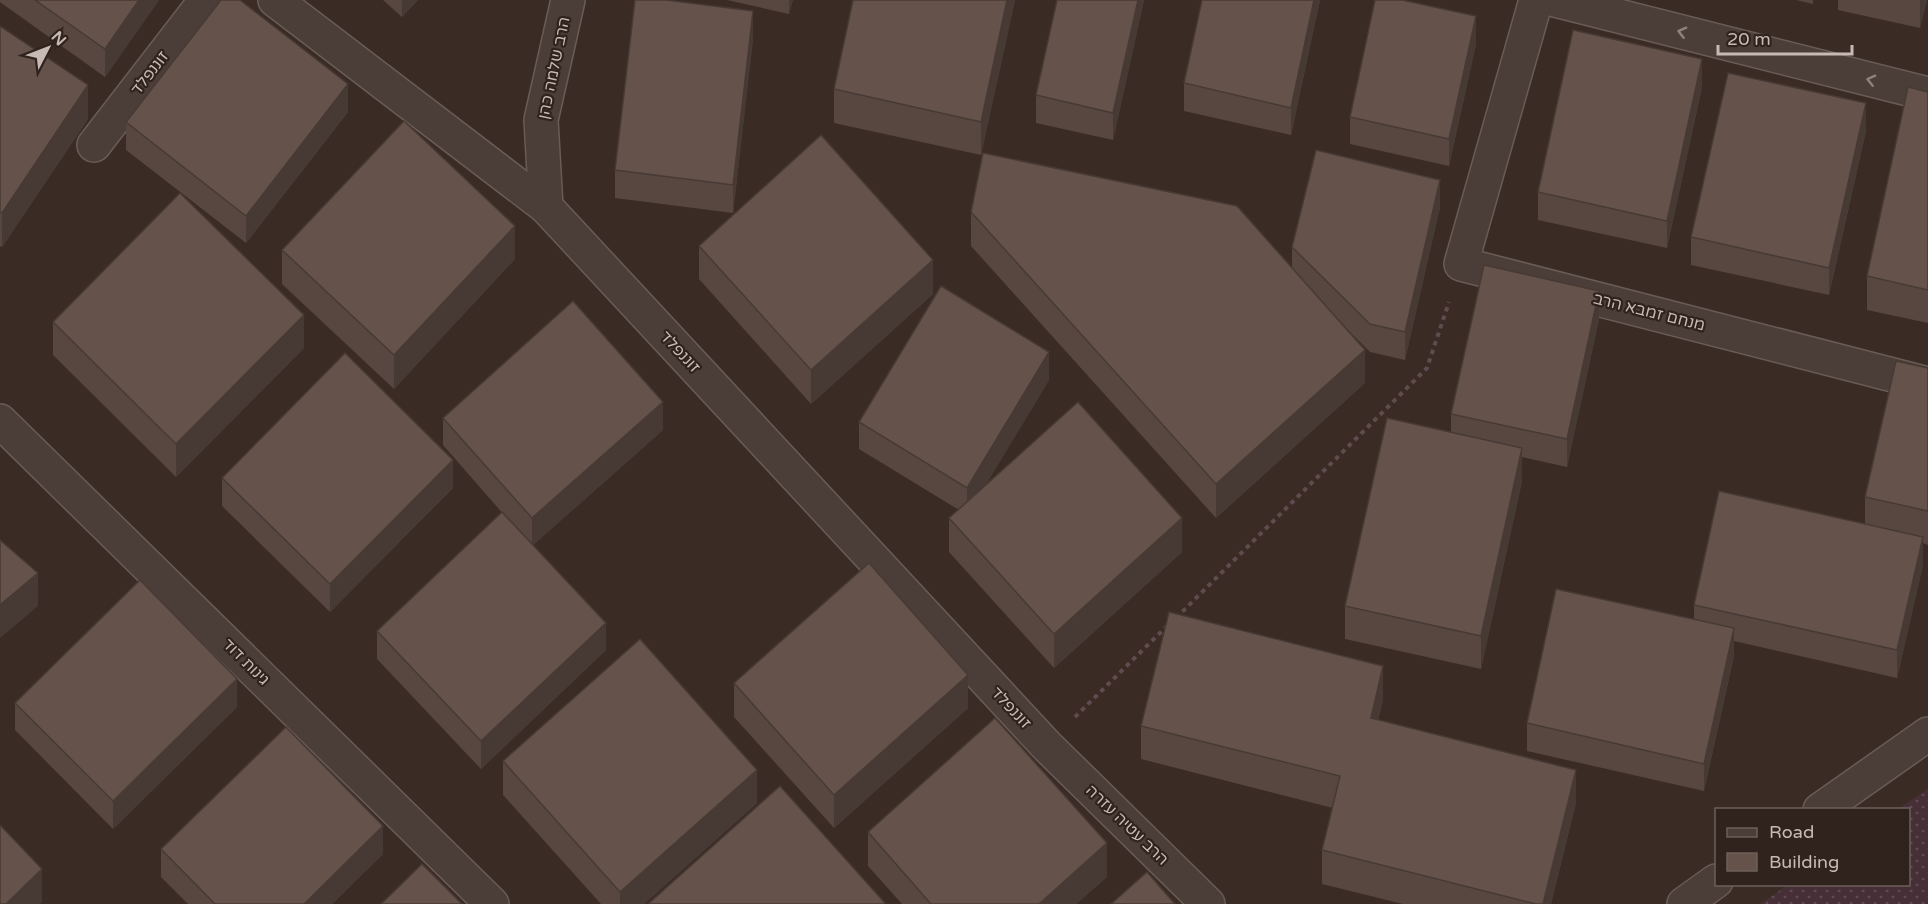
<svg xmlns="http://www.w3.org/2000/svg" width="1928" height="904" viewBox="0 0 1928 904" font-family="'Varela Round',Heebo,sans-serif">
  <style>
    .grass { fill: url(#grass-dots) }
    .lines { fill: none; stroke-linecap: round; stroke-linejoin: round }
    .street-casing { stroke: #695c56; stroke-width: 36 }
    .path { stroke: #604b4e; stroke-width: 4; stroke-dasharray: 4.5 4.5; stroke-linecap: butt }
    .street { stroke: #4b3e38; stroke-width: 33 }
    .wall { fill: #574740 }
    .shaded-wall { fill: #473a34 }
    .building { fill: #65534b; stroke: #473a34; stroke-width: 1.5 }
    .oneway { stroke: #8f827c }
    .labels { text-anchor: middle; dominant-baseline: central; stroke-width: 4.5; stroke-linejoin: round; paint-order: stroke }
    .street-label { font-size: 16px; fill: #c7bab4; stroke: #30231d }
  </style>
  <defs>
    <pattern id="grass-dots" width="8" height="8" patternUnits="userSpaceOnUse" patternTransform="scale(1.5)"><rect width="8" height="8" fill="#472f37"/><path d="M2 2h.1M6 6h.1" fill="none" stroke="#604b52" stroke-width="1.8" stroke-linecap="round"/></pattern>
  </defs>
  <rect width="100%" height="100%" fill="#3b2b25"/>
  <path class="grass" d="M1928 789V904H1760L1788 885 1908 884V810L1898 809Z"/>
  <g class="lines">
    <g class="street-casing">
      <g id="street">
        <path d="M275 0 546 207 1047 746 1208 904"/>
        <path d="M1536 0 1461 264 1928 384"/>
        <path d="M1555 0 1928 94"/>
        <path d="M94 145 206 0"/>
        <path d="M546 207 541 120 568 0"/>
        <path d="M0 421 492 904"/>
        <path d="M1820 810 1928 734"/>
        <path d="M1684 904 1716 881"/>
      </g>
    </g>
    <g class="path">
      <path d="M1176 618 1427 368 1449 302"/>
      <path d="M1075 717 1168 625"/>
    </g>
    <use href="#street" class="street"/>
  </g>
  <g class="wall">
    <path d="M0 0H159L105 77 0 2Z"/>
    <path d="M383 0H418L402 17Z"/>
    <path d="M727 0H793L789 14Z"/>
    <path d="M853 0H1015L981 155 834 123V89Z"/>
    <path d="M1057 0H1144L1113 140 1036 123V95Z"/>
    <path d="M1202 0H1320L1291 135 1184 111V83Z"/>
    <path d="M1796 0H1813V4Z"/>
    <path d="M1838 0H1927L1920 28 1838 10Z"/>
    <path d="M0 26 88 119 2 247 0 246Z"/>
    <path d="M753 39 733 213 615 198V170Z"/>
    <path d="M1476 44 1449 166 1350 144V117Z"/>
    <path d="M1702 87 1667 248 1538 220V192Z"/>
    <path d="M1928 92V323L1867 310V276Z"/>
    <path d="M348 112 246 243 126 150V122Z"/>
    <path d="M1866 131 1829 295 1691 265V237Z"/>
    <path d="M1440 207 1405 360 1370 352 1342 324 1365 383 1216 518 971 246V212L1292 268V247Z"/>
    <path d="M699 246 933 294 811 404 699 279Z"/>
    <path d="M282 250 515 259 394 389 282 284Z"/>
    <path d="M1599 319 1567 467 1522 457V481L1481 669 1345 639V606L1451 432V414Z"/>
    <path d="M53 322 304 348 176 477 53 355Z"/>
    <path d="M1928 368V545L1923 543V565L1897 678 1734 641V656L1704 791 1527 751V723L1694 619V605L1865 524V497Z"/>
    <path d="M1049 380 985 486 1182 552 1054 668 949 552V518L959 510 859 449V422Z"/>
    <path d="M443 418 663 430 533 545 606 650 481 769 377 659V631L505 516 443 445Z"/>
    <path d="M222 478 453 488 330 612 222 506Z"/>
    <path d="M734 683 968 708 834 828 734 717Z"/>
    <path d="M1383 700 1378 720 1576 803 1551 904H1403L1322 884V850L1333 808 1141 759V726Z"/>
    <path d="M15 703 237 707 113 829 15 730Z"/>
    <path d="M503 761 757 803 644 904H601L503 795Z"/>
    <path d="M868 832 1107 877 1076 904H902L868 866Z"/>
    <path d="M161 849 383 854 332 904H188L161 877Z"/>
  </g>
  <g class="shaded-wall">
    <path d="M139 0H159L105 77V49Z"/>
    <path d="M402 0H418L402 17Z"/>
    <path d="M789 0H793L789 14Z"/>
    <path d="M1007 0H1015L981 155V122Z"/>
    <path d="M1138 0H1144L1113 140V113Z"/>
    <path d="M1314 0H1320L1291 135V108Z"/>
    <path d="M1920 0H1927L1920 28Z"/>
    <path d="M753 11V39L733 213V185Z"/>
    <path d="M1476 16V44L1449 166V139Z"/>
    <path d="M1702 59V87L1667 248V221Z"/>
    <path d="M348 84V112L246 243V216Z"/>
    <path d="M88 85V119L2 247V213Z"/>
    <path d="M1866 103V131L1829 295V268Z"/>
    <path d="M1440 180V207L1405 360V332Z"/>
    <path d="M515 226V259L394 389V355Z"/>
    <path d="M933 260V294L811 404V370Z"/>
    <path d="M1599 291V319L1567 467V439Z"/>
    <path d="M304 315V348L176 477V444Z"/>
    <path d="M1365 350V383L1216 518V484Z"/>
    <path d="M1049 352V380L967 516V488Z"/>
    <path d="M663 402V430L532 546V518Z"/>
    <path d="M1522 448V481L1481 669V636Z"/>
    <path d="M453 460V488L330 612V584Z"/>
    <path d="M1182 518V552L1054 668V634Z"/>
    <path d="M1923 537V565L1897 678V650Z"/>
    <path d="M38 573V606L0 638V605Z"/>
    <path d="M606 623V650L481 769V741Z"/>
    <path d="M1734 628V656L1704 791V764Z"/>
    <path d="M1383 666V700L1371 751V718Z"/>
    <path d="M968 675V708L834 828V795Z"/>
    <path d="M237 679V707L113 829V801Z"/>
    <path d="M757 770V803L644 904H620V892Z"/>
    <path d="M1576 770V803L1551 904H1543Z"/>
    <path d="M383 826V854L332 904H304Z"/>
    <path d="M1107 843V877L1076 904H1039Z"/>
    <path d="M42 869V902L40 904H6Z"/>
  </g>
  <g class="building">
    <path d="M35 0H139L105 49Z"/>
    <path d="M221 0H240L348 84 246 216 126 122Z"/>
    <path d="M635 0H666L753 11 733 185 615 170Z"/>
    <path d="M853 0H1007L981 122 834 89Z"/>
    <path d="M1057 0H1138L1113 113 1036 95Z"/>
    <path d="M1202 0H1314L1291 108 1184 83Z"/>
    <path d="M1375 0H1402L1476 16 1449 139 1350 117Z"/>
    <path d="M0 26 88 85 2 213 0 212Z"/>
    <path d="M1573 30 1702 59 1667 221 1538 192Z"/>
    <path d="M1728 73 1866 103 1829 268 1691 237Z"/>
    <path d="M1908 87 1928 92V290L1867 276Z"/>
    <path d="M404 121 515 226 394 355 282 250Z"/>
    <path d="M821 135 933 260 811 370 699 246Z"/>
    <path d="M1316 150 1440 180 1405 332 1370 324 1292 247Z"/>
    <path d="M983 153 1237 206 1365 350 1216 484 971 212Z"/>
    <path d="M180 193 304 315 176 444 53 322Z"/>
    <path d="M1484 265 1599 291 1567 439 1451 414Z"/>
    <path d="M941 286 1049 352 967 488 859 422Z"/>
    <path d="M573 301 663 402 532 518 443 418Z"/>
    <path d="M345 353 453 460 330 584 222 478Z"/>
    <path d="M1896 361 1928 368V511L1865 497Z"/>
    <path d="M1078 402 1182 518 1054 634 949 518Z"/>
    <path d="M1387 418 1522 448 1481 636 1345 606Z"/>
    <path d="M1719 491 1923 537 1897 650 1694 605Z"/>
    <path d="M502 512 606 623 481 741 377 631Z"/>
    <path d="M0 540 38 573 0 605Z"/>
    <path d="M869 563 968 675 834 795 734 683Z"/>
    <path d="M140 580 237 679 113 801 15 703Z"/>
    <path d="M1556 589 1734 628 1704 764 1527 723Z"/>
    <path d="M1169 612 1383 666 1371 718 1576 770 1543 904H1536L1322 850 1340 776 1141 726Z"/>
    <path d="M640 639 757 770 620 892 503 761Z"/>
    <path d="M995 718 1107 843 1039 904H931L868 832Z"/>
    <path d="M286 727 383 826 304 904H215L161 849Z"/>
    <path d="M780 786 885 903 884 904H648Z"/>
    <path d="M0 825 42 869 6 904H0Z"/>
    <path d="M422 864 462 904H381Z"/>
    <path d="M1147 872 1175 904H1111Z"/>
  </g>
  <defs><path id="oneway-chevron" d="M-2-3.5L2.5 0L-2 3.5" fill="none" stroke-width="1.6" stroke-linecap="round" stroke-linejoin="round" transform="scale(1.5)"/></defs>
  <g class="oneway">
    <use href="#oneway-chevron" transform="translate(1682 32) rotate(-166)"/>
    <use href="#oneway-chevron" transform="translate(1871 80) rotate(-166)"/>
  </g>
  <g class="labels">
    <g class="street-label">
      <text transform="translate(554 68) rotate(-78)">הרב שלמה כהן</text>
      <text transform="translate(150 73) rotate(-52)">זוננפלד</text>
      <text transform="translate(1649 312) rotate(14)">מנחם זמבא הרב</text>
      <text transform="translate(680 352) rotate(47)">זוננפלד</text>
      <text transform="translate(246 662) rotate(45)">גינות דוד</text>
      <text transform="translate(1011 708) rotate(47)">זוננפלד</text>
      <text transform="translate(1127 825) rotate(44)">הרב עטיה עזרה</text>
    </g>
  </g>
  <rect x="1715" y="808" width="195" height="78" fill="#30231d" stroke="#6c5f59" stroke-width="1.5"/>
  <rect x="1727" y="828" width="30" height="9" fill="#4b3e38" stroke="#6c5f59" stroke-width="1.5"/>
  <text x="1769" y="838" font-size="18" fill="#c7bab4">Road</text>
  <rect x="1727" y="853" width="30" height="18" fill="#65534b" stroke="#6c5f59" stroke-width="1.5"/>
  <text x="1769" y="868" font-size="18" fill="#c7bab4">Building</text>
  <g transform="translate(48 48) rotate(48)" stroke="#30231d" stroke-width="4.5" paint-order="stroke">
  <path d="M0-4.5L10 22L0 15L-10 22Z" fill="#c7bab4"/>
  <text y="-9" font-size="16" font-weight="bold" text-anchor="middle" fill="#c7bab4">N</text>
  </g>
  <path d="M1718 45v9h134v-9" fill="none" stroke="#c7bab4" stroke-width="3"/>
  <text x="1727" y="45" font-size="18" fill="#c7bab4" stroke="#30231d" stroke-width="4.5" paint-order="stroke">20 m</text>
</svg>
